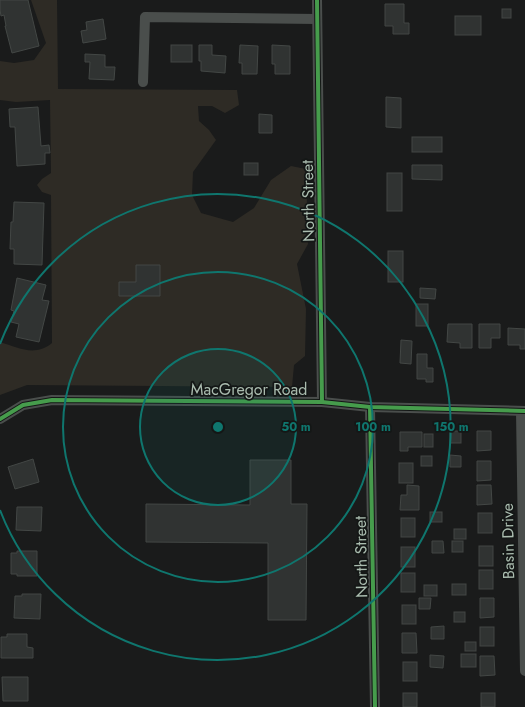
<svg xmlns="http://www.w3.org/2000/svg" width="525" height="707" viewBox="0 0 525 707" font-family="Jost,sans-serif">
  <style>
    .green { fill: #2e2b25 }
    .building { fill: #303332; stroke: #434745 }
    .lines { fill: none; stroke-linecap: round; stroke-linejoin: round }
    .street { stroke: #4a4e4c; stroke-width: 10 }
    .cycleway-casing { stroke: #141716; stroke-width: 6 }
    .cycleway { stroke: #469c4c; stroke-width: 4 }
    .ring { fill: none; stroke: #0f766e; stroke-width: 2 }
    .labels { text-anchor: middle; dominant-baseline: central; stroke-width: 3.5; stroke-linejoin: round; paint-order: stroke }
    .street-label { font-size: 16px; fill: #aabcaf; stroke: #141716 }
    .centre { fill: #0f766e; stroke: #141716; stroke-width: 2 }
    .ring-label { font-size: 12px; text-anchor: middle; font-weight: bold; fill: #0f766e; stroke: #141716; stroke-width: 3.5; stroke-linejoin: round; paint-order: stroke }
  </style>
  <rect width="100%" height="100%" fill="#1a1b1b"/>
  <path class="green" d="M31 0H57L58 89 237 90 239 105 225 113 212 106H198L199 121 209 130 216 140 193 172 192 195 201 213 233 222 254 208 271 180 291 166 306 169 308 244 297 264 306 309 305 356 294 365 292 387 27 385 0 395V342C19 348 35 357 52 343L51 195 42 192 37 185 42 179 51 173 50 100 16 102 0 100V61L14 63 34 60 46 43Z"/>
  <g class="building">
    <path d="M0 0H28L39 46 12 53 5 26H6L4 15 1 16 0 10Z"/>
    <path d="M385 4H404V23H409V34H393V26H385Z"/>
    <rect x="502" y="9" width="9" height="9"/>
    <rect x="455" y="16" width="26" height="19"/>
    <path d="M103 19 106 39 83 43 81 31 87 30 86 22Z"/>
    <rect x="171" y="45" width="21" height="17"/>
    <path d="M199 45H212V55L226 56 225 73 201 71V61H199Z"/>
    <path d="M240 45 258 46 257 74H242V63H239Z"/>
    <path d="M272 45 290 46V74H275V64H272Z"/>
    <path d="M85 54 105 55V67H115L114 80 89 79 90 62H85Z"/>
    <path d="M386 97 401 98V128L386 127Z"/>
    <path d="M38 107 41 146 49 145 50 153H45V164L17 166 15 127H10L9 109Z"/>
    <path d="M259 114 272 115V133H259Z"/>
    <rect x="412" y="137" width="30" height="15"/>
    <rect x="244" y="163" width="14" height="12"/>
    <path d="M412 165H442V180L412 179Z"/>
    <rect x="387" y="173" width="15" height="38"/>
    <path d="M14 202 44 203 42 265 14 264V249H10L11 222H13Z"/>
    <rect x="388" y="251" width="15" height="31"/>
    <path d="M136 265H160V296H119V282H136Z"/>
    <path d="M17 278 46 285 42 300 49 301 39 342 16 337 19 324 11 322 14 311 11 310Z"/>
    <path d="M420 288 436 289 435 299 420 298Z"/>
    <rect x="416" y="304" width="12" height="22"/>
    <path d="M448 324H472V348H460V343L447 342Z"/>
    <path d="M479 324H500V338H491V348H479Z"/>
    <path d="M508 328 525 329V349H520V345H508Z"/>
    <path d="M401 340 412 341 411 364 400 363Z"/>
    <path d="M417 354H427V368H433V382H426V379H417Z"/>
    <rect x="450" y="431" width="11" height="12"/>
    <path d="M477 431H491V450L477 451Z"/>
    <path d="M400 432H422V447H408V451H400Z"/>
    <rect x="424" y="434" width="9" height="13"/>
    <path d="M450 455 461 456V467H450Z"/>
    <rect x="421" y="456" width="11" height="10"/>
    <path d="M33 459 39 482 15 489 8 467Z"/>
    <path d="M250 460H291V504H307L306 620H268V543L146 542V504L250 505Z"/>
    <path d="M477 461H491V480L477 481Z"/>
    <rect x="399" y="463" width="14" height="20"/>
    <path d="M407 485 419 486V510H400L401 495H407Z"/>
    <path d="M477 485H491L492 504 477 505Z"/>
    <path d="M17 507H42L41 531 16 530Z"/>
    <rect x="430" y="512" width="12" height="10"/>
    <rect x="478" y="513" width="14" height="20"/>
    <rect x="401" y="518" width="14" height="19"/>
    <rect x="454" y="529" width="12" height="10"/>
    <path d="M432 541H443L444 553H432Z"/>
    <rect x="452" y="541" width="11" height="11"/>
    <rect x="479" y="546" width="14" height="20"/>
    <rect x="401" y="547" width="14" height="20"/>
    <path d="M17 551H37V576H17V574H11V553H17Z"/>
    <rect x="479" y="570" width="14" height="19"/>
    <rect x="401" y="573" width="14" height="19"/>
    <rect x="452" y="584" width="14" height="11"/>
    <rect x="424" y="585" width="13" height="11"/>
    <path d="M22 594H41L40 619 14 618 15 596H22Z"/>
    <path d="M419 598H431L430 609H419Z"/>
    <path d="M480 598H494V617L480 618Z"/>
    <rect x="402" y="605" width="14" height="19"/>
    <rect x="454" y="612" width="11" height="10"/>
    <path d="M444 626V639H431V627Z"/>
    <rect x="480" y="627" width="14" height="19"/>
    <path d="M402 633H416L417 653H402Z"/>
    <path d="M7 634H27V647L33 648V658H1V637H7Z"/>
    <rect x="465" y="642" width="11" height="9"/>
    <rect x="461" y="654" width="15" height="13"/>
    <path d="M430 655 444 656 443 668 430 667Z"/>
    <path d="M480 656H494L495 675 480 676Z"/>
    <rect x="403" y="662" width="14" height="19"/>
    <path d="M2 677H28V701H3Z"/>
    <rect x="403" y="693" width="14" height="14"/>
    <rect x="481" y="693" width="14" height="14"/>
  </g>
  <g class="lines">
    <g class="street">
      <path d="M317 0 322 402"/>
      <path d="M143 82 145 17 317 19"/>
      <path d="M370 407 375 707"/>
      <path d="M521 411 525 671"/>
      <path d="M0 419 23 405 52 400 322 402 370 407 525 411"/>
    </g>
    <g class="cycleway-casing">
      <g id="cycleway">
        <path d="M317 0 322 402"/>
        <path d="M370 407 375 707"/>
        <path d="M0 419 23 405 52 400 322 402 370 407 525 411"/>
      </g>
    </g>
    <use href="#cycleway" class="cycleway"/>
  </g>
  <circle cx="218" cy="427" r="78" fill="#0f766e" fill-opacity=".12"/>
  <g class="ring">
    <circle cx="218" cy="427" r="78"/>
    <circle cx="218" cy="427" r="155"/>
    <path d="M0 344A233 233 0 1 1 0 510"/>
  </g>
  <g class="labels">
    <g class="street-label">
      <text transform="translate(308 201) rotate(-91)">North Street</text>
      <text x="249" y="389">MacGregor Road</text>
      <text transform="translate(508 541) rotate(-91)">Basin Drive</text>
      <text transform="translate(361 557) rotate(-91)">North Street</text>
    </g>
  </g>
  <circle cx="218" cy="427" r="6" class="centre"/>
  <g class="ring-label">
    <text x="296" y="431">50 m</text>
    <text x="373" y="431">100 m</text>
    <text x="451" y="431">150 m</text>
  </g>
</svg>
